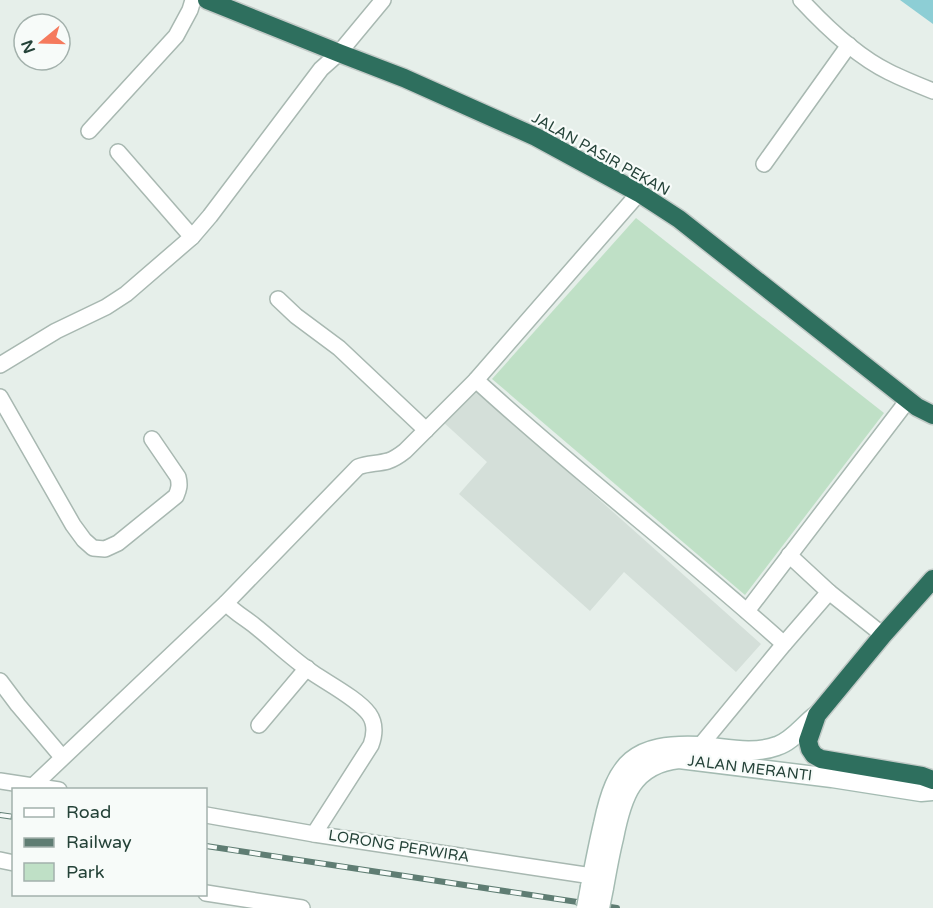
<svg xmlns="http://www.w3.org/2000/svg" width="933" height="908" viewBox="0 0 933 908" font-family="'Varela Round',sans-serif">
  <style>
    .built { fill: #d4dfd9 }
    .green { fill: #bfe0c6 }
    .water { fill: #8dced5 }
    .lines { fill: none; stroke-linecap: round; stroke-linejoin: round }
    .street-casing { stroke: #a8b8b1; stroke-width: 18 }
    .secondary-casing { stroke: #a4bbb2; stroke-width: 21 }
    .highway-casing { stroke: #c2cac7; stroke-width: 21 }
    .street { stroke: #fff; stroke-width: 15 }
    .secondary { stroke: #fff; stroke-width: 18 }
    .highway { stroke: #2e6f5e; stroke-width: 18 }
    .rail-casing { stroke: #5f7d73; stroke-width: 6 }
    .rail { stroke: #f7fbf9; stroke-width: 4; stroke-dasharray: 11; stroke-linecap: butt }
    .secondary-bridge-casing { stroke: #a4bbb2; stroke-width: 21; stroke-linecap: butt }
    .secondary-bridge { stroke: #fff; stroke-width: 18 }
    .labels { text-anchor: middle; dominant-baseline: central; stroke-width: 4.5; stroke-linejoin: round; paint-order: stroke }
    .street-label { font-size: 15px; fill: #244238; stroke: #f7fbf9 }
  </style>
  <rect width="100%" height="100%" fill="#e6efea"/>
  <path class="built" d="M472 386 761 644 736 672 624 572 590 611 459 494 487 462 442 421Z"/>
  <path class="green" d="M636 218 884 413 745 595 492 379Z"/>
  <path class="water" d="M900 0H933V24Z"/>
  <g class="lines">
    <g class="street-casing">
      <g id="street">
        <path d="M801 0C826 27 856 56 889 72 903 79 918 85 933 91"/>
        <path d="M89 131 176 36 190 10 193 0"/>
        <path d="M118 152 192 237"/>
        <path d="M764 164 849 45"/>
        <path d="M278 299 296 316 339 348 426 430"/>
        <path d="M0 365 56 331 106 307 126 294 192 237 210 216 321 69 339 53 383 0"/>
        <path d="M476 380C575 471 683 553 784 644"/>
        <path d="M0 397 73 525 84 540 93 548 105 549 118 543 176 496C179 489 180 485 178 477L152 439"/>
        <path d="M789 555 829 592 883 635"/>
        <path d="M226 603C234 612 245 618 255 626 274 641 292 659 313 673 329 684 358 699 369 714 376 724 375 734 371 745L314 834"/>
        <path d="M747 611 908 400"/>
        <path d="M0 681 18 705 62 757"/>
        <path d="M259 725 307 668"/>
        <path d="M700 746 784 644 829 592"/>
        <path d="M0 781 59 790"/>
        <path d="M34 785 226 603 358 467C368 463 377 464 388 461 394 459 400 455 405 451L476 380 639 193"/>
        <path d="M206 815 314 834 592 876"/>
        <path d="M0 860 14 863"/>
        <path d="M206 893 302 908"/>
      </g>
    </g>
    <g class="secondary-casing">
      <g id="secondary">
        <path d="M590 887C594 866 598 845 603 824 616 762 634 743 700 746 726 748 752 755 777 746 793 741 804 724 817 715"/>
        <path d="M604 888C607 871 610 854 614 838 622 797 632 764 679 759L832 778 921 792 933 791"/>
      </g>
    </g>
    <g class="highway-casing">
      <g id="highway">
        <path d="M207 0 339 53 404 78 536 137 639 193 679 219 917 407 933 415"/>
        <path d="M933 579 883 635 817 715 808 741 810 749 814 755 821 759 922 776 933 780"/>
      </g>
    </g>
    <use href="#street" class="street"/>
    <use href="#secondary" class="secondary"/>
    <use href="#highway" class="highway"/>
    <g class="rail-casing">
      <g id="rail">
        <path d="M0 815 14 817"/>
        <path d="M206 846 617 908"/>
      </g>
    </g>
    <use href="#rail" class="rail"/>
    <g class="secondary-bridge-casing">
      <g id="secondary-bridge">
        <path d="M586 908 590 887"/>
        <path d="M600 908 604 888"/>
      </g>
    </g>
    <use href="#secondary-bridge" class="secondary-bridge"/>
  </g>
  <g class="labels">
    <g class="street-label">
      <text transform="translate(601 154) rotate(29)">JALAN PASIR PEKAN</text>
      <text transform="translate(750 768) rotate(7)">JALAN MERANTI</text>
      <text transform="translate(399 846) rotate(9)">LORONG PERWIRA</text>
    </g>
  </g>
  <rect x="12" y="788" width="195" height="108" fill="#f7fbf9" stroke="#a3b1ac" stroke-width="1.5"/>
  <rect x="24" y="808" width="30" height="9" fill="#ffffff" stroke="#a3b1ac" stroke-width="1.5"/>
  <text x="66" y="818" font-size="18" fill="#244238">Road</text>
  <rect x="24" y="838" width="30" height="9" fill="#5f7d73" stroke="#a3b1ac" stroke-width="1.5"/>
  <text x="66" y="848" font-size="18" fill="#244238">Railway</text>
  <rect x="24" y="863" width="30" height="18" fill="#bfe0c6" stroke="#a3b1ac" stroke-width="1.5"/>
  <text x="66" y="878" font-size="18" fill="#244238">Park</text>
  <g transform="translate(42 42) rotate(251)"><circle r="28" fill="#f7fbf9" stroke="#a3b1ac" stroke-width="1.5"/>
  <path d="M0-4.5L10 22L0 15L-10 22Z" fill="#f57a5d"/>
  <text y="-9" font-size="16" font-weight="bold" text-anchor="middle" fill="#244238">N</text>
  </g>
</svg>
